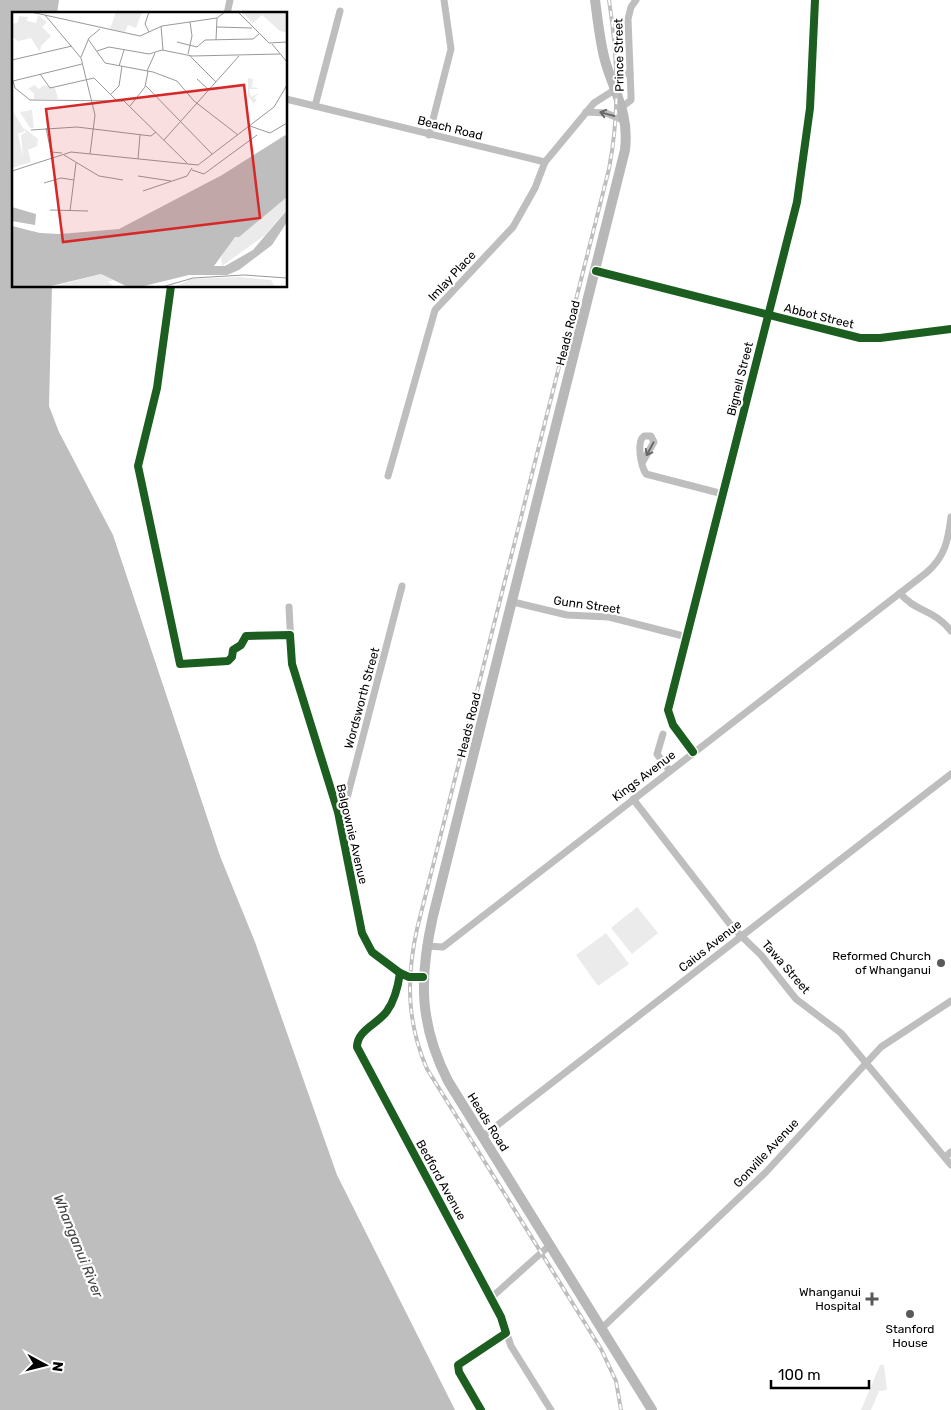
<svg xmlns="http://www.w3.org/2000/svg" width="951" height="1410" viewBox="0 0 951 1410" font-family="Rubik,sans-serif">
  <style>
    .green { fill: #ebebeb }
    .water { fill: #bebebe }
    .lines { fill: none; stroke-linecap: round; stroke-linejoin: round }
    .street { stroke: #bebebe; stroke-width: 7 }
    .secondary { stroke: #b8b8b8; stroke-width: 10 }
    .rail-casing { stroke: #bebebe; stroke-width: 4 }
    .rail { stroke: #fff; stroke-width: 2; stroke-dasharray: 5.5; stroke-linecap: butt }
    .cycleway-casing { stroke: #fff; stroke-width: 11 }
    .cycleway { stroke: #1b5e20; stroke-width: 8 }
    .oneway { stroke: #686868 }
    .poi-dot { fill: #595959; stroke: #fff; stroke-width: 2 }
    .labels { text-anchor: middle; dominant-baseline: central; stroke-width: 4.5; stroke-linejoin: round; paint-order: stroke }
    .street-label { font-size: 12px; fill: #000; stroke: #fff }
    .poi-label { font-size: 12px; fill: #000; stroke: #fff; text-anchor: end }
    .water-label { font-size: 14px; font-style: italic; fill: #434343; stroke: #fff }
    .inset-road { fill: none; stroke: #999; stroke-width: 1 }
    .view { fill: #d62828; fill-opacity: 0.15; stroke: #d62828; stroke-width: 2.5 }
    .inset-edge { fill: none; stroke: #000; stroke-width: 2.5 }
  </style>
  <rect width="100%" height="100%" fill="#fff"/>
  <g class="green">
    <path d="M637 907 658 933 632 954 611 928Z"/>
    <path d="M606 933 629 964 598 986 576 955Z"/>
    <path d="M880 1365H884L887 1390 879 1391 871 1410H861Z"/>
  </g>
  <path class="water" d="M0 0H59L57 14H14V286H52L49 406 59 432 113 535 220 856 255 942 337 1175 455 1410H0Z"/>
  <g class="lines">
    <g class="street">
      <path d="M227 14 230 0"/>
      <path d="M610 76 630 73"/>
      <path d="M286 99 545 162"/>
      <path d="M315 106 340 11"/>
      <path d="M622 107 631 100V96L628 19 631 7 636 0"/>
      <path d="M586 112 606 113 625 121"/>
      <path d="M429 135 451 49 444 0"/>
      <path d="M642 463 654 442 651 436H644C636 442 641 466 646 474L723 494"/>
      <path d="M388 476 435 310 513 227 535 188 545 162 594 103 616 89"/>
      <path d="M900 593C915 612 934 609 951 631"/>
      <path d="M513 602 567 615 609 617 687 637"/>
      <path d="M289 607 292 664 338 812 362 933 372 952 400 973 409 977H423"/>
      <path d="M663 734 657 754 670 771"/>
      <path d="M693 752 673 725 668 710 797 202 810 108 815 0"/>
      <path d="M633 799 733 928 761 955 796 999 841 1033 951 1165"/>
      <path d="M338 812 347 798 402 586"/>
      <path d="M426 946 443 947 926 573C945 557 948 541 951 517"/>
      <path d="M400 973C398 985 396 996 390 1007 381 1023 353 1031 358 1052L497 1306 511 1346 551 1410"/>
      <path d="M482 1137 951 774"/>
      <path d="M945 1157 951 1152"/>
      <path d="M492 1297 550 1245"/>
      <path d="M602 1328 766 1172 881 1047 951 1001"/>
    </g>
    <g class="secondary">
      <path d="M595 0C598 21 600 44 606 64 616 96 629 114 625 150L433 916C419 978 419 1024 448 1081L652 1410"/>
      <path d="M596 271 860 338H880L951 329"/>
    </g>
    <g class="rail-casing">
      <path id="rail" d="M609 0C618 57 620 112 609 169L417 929C406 979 407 1023 427 1069L601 1349 616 1381 621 1410"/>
    </g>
    <use href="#rail" class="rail"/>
    <g class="cycleway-casing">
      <g id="cycleway">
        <path d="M596 271 860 338H880L951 329"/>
        <path d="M171 286 157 388 138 466 180 664 228 661 232 657 233 650 241 645 246 636 290 635 292 664 338 812 362 933 372 952 400 973 409 977H423"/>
        <path d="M693 752 673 725 668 710 797 202 810 108 815 0"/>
        <path d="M400 973C398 987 395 1000 387 1011 378 1024 357 1030 357 1047L501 1317 506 1333 458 1365 459 1372 481 1410"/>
      </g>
    </g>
    <use href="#cycleway" class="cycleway"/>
  </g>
  <defs><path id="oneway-shaft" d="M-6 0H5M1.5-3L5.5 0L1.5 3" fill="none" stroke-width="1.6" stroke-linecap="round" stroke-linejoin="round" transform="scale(1.25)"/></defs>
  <g class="oneway">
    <use href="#oneway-shaft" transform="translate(607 114) rotate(-165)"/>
    <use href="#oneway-shaft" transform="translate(650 449) rotate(118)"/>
  </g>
  <g class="poi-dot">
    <circle cx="941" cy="963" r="5"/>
    <path d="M869.5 1291.5h5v5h5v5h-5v5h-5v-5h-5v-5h5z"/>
    <circle cx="910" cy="1314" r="5"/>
  </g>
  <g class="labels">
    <g class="street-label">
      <text transform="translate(619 55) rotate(-91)">Prince Street</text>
      <text transform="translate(450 128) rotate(14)">Beach Road</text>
      <text transform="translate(452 276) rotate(-47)">Imlay Place</text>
      <text transform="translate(819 316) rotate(14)">Abbot Street</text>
      <text transform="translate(568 333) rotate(-76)">Heads Road</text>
      <text transform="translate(740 379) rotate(-76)">Bignell Street</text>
      <text transform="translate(587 605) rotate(8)">Gunn Street</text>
      <text transform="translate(362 698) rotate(-75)">Wordsworth Street</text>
      <text transform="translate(469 725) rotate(-76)">Heads Road</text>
      <text transform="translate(644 776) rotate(-37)">Kings Avenue</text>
      <text transform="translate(352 834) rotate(77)">Balgownie Avenue</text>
      <text transform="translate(710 946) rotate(-38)">Caius Avenue</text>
      <text transform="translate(786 967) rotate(49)">Tawa Street</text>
      <text transform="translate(488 1122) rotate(58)">Heads Road</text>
      <text transform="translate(766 1153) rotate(-47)">Gonville Avenue</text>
      <text transform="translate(441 1180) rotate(61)">Bedford Avenue</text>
    </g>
    <g class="poi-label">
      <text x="931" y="956">Reformed Church<tspan x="931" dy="14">of Whanganui</tspan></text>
      <text x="861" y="1292">Whanganui<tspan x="861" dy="14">Hospital</tspan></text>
      <text x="910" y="1329" text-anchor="middle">Stanford<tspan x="910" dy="14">House</tspan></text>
    </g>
    <g class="water-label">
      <text transform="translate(78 1246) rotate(68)">Whanganui River</text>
    </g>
  </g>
  <g transform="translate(12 12)">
    <rect width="275" height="275" fill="#fff"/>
    <path d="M104 0H130L124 16 116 13 113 20 98 17ZM230 0H275V21L268 19 250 3 241 11ZM26 3 35 10 30 15 39 24 29 34 28 40 19 26 6 29 0 25 1 12 6 10 7 4 16 5 15 9 24 11ZM236 66 241 67 240 76 242 75 247 77H237L239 85 247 81 241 87 245 86 242 92 236 84ZM22 73 27 77 32 73 43 76 46 87H22V81L16 77ZM0 98 13 119 6 122 11 145 9 123 14 120 12 116 26 127 25 134 16 138 19 150 0 156ZM20 98 22 116H18L8 100ZM275 185V197L253 223 210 254 209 245 221 226ZM89 262 101 268 96 270 103 275H39ZM227 265 259 268 263 275H164L178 267Z" fill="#ebebeb"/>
    <path d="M275 122V185L227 225H223L202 254H213L241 238 275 198V210L260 233 227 258 215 263H177L128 275 114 274 89 262 35 275H0V214L28 221 48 222 107 217 210 163ZM0 195 24 202 23 213 0 209Z" fill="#bebebe"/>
    <path class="inset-road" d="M19 0 128 24 150 14 205 6 213 0M226 0 257 31 275 30M33 3 69 46 83 103 78 142M149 14 151 38M205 15 240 16M137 20 133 12 137 0M76 27 93 51 141 60 165 69 182 89 226 123M204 28 205 6M165 30 185 35 193 28 241 27 247 22M260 32 275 50M85 39 97 35 137 42 150 38 180 44 268 42M176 42 180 24 178 10M178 44 204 70M69 45 77 26 88 17M0 48 60 34M107 54 112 38M135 59 143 41M28 62 38 76 82 66 104 88M185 67 197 78M1 69 3 76 18 88 112 89 175 151M1 69 70 52M134 74 200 142M99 82 107 74 110 54M118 94 133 75 136 59M238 114 258 121 275 111M34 116 39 140 50 141M19 118 65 115 139 124 144 120M152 128 227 44M52 143 87 164 111 168M126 147 128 123M180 158 192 162 245 123M0 159 59 140 186 153 262 95 275 73M126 164 159 169M32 171 49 166 62 168M131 179 175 164 180 156M38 198 76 199M58 199 64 151M150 275 181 266 232 263 275 266"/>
    <path class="view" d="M232 73 248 206 51 230 34 97Z"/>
    <rect width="275" height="275" class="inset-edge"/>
  </g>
  <g transform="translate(45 1365) rotate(97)" stroke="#ffffff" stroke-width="4" paint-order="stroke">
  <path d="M0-4L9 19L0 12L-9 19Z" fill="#000000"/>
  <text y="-8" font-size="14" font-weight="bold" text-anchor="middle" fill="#000000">N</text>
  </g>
  <path d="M771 1380v8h98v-8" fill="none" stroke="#000000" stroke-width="2.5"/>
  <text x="778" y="1380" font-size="15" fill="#000000" stroke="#ffffff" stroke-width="4" paint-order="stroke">100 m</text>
</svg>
